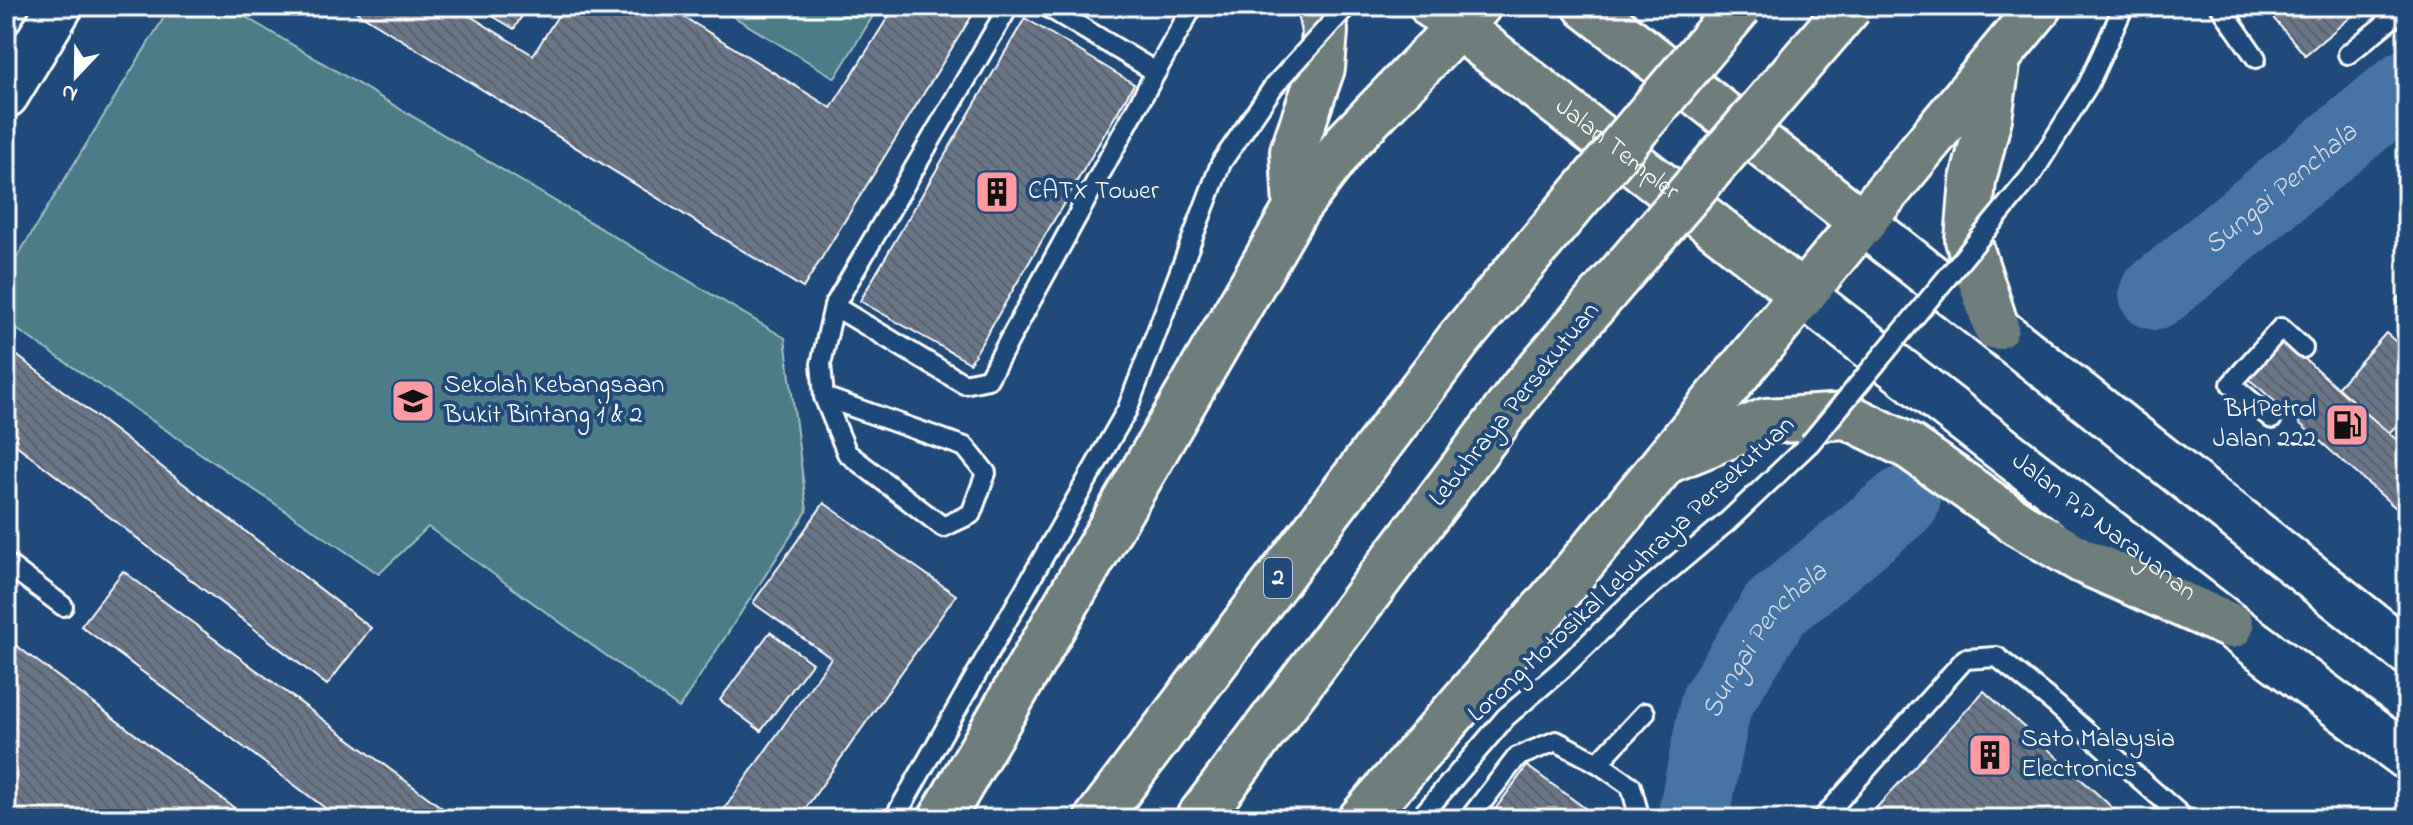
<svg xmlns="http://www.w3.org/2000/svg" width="2413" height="825" viewBox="0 0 2413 825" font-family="'Indie Flower',sans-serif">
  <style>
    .park { fill: #4c7c87; stroke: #a6bec3; stroke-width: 2 }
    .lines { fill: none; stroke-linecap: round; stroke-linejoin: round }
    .river { stroke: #4775a3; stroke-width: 72 }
    .building { fill: url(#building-back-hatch); stroke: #fff; stroke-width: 2 }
    .lane-casing { stroke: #fff; stroke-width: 24 }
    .secondary-casing { stroke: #fff; stroke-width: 50 }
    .primary-casing { stroke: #fff; stroke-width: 50 }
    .highway-casing { stroke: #fff; stroke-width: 50 }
    .lane { stroke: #1f4a7a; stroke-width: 18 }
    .secondary { stroke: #1f4a7a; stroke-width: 44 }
    .primary { stroke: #6d7e7c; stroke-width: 44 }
    .highway { stroke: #6d7e7c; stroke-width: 44 }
    .lane-bridge-casing { stroke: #fff; stroke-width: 24; stroke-linecap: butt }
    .highway-bridge-casing { stroke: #fff; stroke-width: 50; stroke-linecap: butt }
    .lane-bridge { stroke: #1f4a7a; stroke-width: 18 }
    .highway-bridge { stroke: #6d7e7c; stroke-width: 44 }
    .labels { text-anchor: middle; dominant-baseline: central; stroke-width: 8; stroke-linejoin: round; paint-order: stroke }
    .shield { fill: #1f4a7a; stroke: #bcc9d7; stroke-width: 2 }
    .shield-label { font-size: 24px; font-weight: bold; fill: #fff }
    .street-label { font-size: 26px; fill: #fff; stroke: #1f4a7a }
    .poi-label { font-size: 26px; fill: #fff; stroke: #1f4a7a; text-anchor: start }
    .water-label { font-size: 28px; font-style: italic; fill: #d1dce8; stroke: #1f4a7a }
  </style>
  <defs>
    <pattern id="building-back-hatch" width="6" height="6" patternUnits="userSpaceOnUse" patternTransform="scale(2)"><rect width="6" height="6" fill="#697688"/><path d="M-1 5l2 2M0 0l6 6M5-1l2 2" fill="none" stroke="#5a616a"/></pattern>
  </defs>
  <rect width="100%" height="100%" fill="#1f4a7a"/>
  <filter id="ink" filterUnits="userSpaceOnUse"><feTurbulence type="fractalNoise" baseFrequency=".0125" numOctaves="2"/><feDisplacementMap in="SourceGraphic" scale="16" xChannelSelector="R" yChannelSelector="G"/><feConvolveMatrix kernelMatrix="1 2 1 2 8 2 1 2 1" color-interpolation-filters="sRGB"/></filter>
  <g filter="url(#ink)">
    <g class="park">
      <path d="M171 6H227L785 338 807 511 679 708 428 527 379 574 6 322V275Z"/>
      <path d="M716 6H879L835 78Z"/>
    </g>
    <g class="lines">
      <g class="river">
        <path id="s1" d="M2155 294 2407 85"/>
        <path id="s2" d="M1693 819 1716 703 1775 609 1904 502"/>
      </g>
    </g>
    <g class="building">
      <path d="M347 6H454L533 55 564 6H666L831 108 895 6H978L803 288Z"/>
      <path d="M476 6H528L514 29Z"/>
      <path d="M2263 6H2364L2305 55Z"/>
      <path d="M1025 18 1134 84 970 363 860 301Z"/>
      <path d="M2407 290V313L2396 300Z"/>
      <path d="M2386 333 2407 352V414L2389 433 2337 388Z"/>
      <path d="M2282 339 2407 449V496L2396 508 2248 378Z"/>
      <path d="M6 347 371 628 327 685 6 437Z"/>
      <path d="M824 503 956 595 798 819H717L831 658 753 603Z"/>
      <path d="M123 571 457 819H340L81 626Z"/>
      <path d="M770 632 812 663 761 731 720 700Z"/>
      <path d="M6 638 249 819H18L6 810Z"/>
      <path d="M1984 691 2125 819H1866Z"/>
      <path d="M1527 766 1600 819H1488Z"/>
    </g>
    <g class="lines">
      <g class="lane-casing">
        <g id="lane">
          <path d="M1009 6 834 306 964 384 988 379 1156 72 1046 6"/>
          <path d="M2220 6 2256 58"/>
          <path d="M2348 54 2407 6"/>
          <path d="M1156 72 1193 6"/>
          <path d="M2031 176 2088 85 2124 6"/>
          <path d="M824 397 965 447 986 473 971 514 943 527 847 453 824 397 821 364 834 306"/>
          <path d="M2272 419 2231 384 2281 328 2303 348"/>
          <path d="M6 563 63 606"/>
          <path d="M1598 763 1645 713"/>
          <path d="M894 819 1127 410 1221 163 1274 86"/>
          <path d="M1419 819 1506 717 1562 669 1626 607 1728 521 1810 443"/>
          <path d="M1469 819 1517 757 1556 741 1598 763 1631 786 1640 819"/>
          <path d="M1822 819 1965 659 1997 657 2055 704 2185 819"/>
        </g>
      </g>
      <g class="secondary-casing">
        <g id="secondary">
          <path d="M6 95 60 6"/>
          <path d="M1863 223 2407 652"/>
          <path id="s3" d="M1803 295 2231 626 2407 757"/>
        </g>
      </g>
      <g class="primary-casing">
        <g id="primary">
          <path id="s4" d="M1432 6 1803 295"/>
          <path d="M1586 6 1863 223"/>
        </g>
      </g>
      <g class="highway-casing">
        <g id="highway">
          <path d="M1296 209 1293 151 1322 68 1325 31 1320 6"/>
          <path d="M1996 327 1968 240 1973 180 1989 118 1998 58"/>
          <path d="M1669 460 1766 421 1847 416 1910 447 2019 524 2081 560 2231 626"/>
          <path d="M941 819 1296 209 1348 141 1478 6"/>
          <path d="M1097 819 1460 338"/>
          <path d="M1198 819 1523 388"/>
          <path d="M1361 819 1549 603 2040 6"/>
        </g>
      </g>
      <use href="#lane" class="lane"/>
      <use href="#secondary" class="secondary"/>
      <use href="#primary" class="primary"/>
      <use href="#highway" class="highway"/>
      <g class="lane-bridge-casing">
        <g id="lane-bridge">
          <path d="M1274 86 1347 6"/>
          <path d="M1810 443 2031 176"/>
        </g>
      </g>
      <g class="highway-bridge-casing">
        <g id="highway-bridge">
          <path d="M1460 338 1740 6"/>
          <path d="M1523 388 1850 6"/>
        </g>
      </g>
      <use href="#lane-bridge" class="lane-bridge"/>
      <use href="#highway-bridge" class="highway-bridge"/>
    </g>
  </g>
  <defs>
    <g id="building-square" transform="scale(2.3)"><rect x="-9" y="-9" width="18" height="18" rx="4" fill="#ff9aa2" stroke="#1f4a7a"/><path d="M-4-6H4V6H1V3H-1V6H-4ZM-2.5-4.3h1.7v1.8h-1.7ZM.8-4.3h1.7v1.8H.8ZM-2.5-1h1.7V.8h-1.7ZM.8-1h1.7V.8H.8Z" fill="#111"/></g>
    <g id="school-square" transform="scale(2.3)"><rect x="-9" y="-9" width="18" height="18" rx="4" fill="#ff9aa2" stroke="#1f4a7a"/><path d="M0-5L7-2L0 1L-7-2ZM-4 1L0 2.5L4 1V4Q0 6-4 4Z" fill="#111"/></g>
    <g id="fuel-square" transform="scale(2.3)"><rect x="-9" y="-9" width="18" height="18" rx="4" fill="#ff9aa2" stroke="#1f4a7a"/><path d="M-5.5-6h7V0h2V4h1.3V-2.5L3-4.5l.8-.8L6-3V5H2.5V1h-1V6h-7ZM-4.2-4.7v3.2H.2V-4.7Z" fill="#111"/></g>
  </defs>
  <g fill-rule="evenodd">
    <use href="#building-square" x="997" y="192"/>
    <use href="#school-square" x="413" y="401"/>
    <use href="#fuel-square" x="2347" y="425"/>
    <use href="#building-square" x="1990" y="755"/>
  </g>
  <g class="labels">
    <rect class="shield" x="1264" y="558" width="28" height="40" rx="6"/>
    <g class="shield-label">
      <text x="1278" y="578">2</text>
    </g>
    <g class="street-label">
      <text stroke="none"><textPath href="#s4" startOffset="234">Jalan Templer</textPath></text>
      <text transform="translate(1515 405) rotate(-51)">Lebuhraya Persekutuan</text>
      <text stroke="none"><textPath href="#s3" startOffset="380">Jalan P.P Narayanan</textPath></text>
      <text transform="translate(1632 570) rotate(-43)">Lorong Motosikal Lebuhraya Persekutuan</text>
    </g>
    <g class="poi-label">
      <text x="1028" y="192">CATX Tower</text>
      <text x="444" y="386">Sekolah Kebangsaan<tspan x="444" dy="30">Bukit Bintang 1 &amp; 2</tspan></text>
      <text x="2316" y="410" text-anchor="end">BHPetrol<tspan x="2316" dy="30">Jalan 222</tspan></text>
      <text x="2021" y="740">Sato Malaysia<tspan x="2021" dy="30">Electronics</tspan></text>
    </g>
    <g class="water-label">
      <text stroke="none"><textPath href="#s1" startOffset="164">Sungai Penchala</textPath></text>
      <text stroke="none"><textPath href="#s2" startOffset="198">Sungai Penchala</textPath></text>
    </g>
  </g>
  <rect width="2413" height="825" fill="none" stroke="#1f4a7a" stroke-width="32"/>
  <rect x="16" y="16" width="2381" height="793" fill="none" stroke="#fff" stroke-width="3" filter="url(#ink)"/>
  <g transform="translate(76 76) rotate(202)" stroke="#1f4a7a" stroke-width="6" paint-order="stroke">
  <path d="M0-6L14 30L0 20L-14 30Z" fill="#ffffff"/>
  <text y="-12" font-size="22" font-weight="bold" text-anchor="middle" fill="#ffffff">N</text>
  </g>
</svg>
